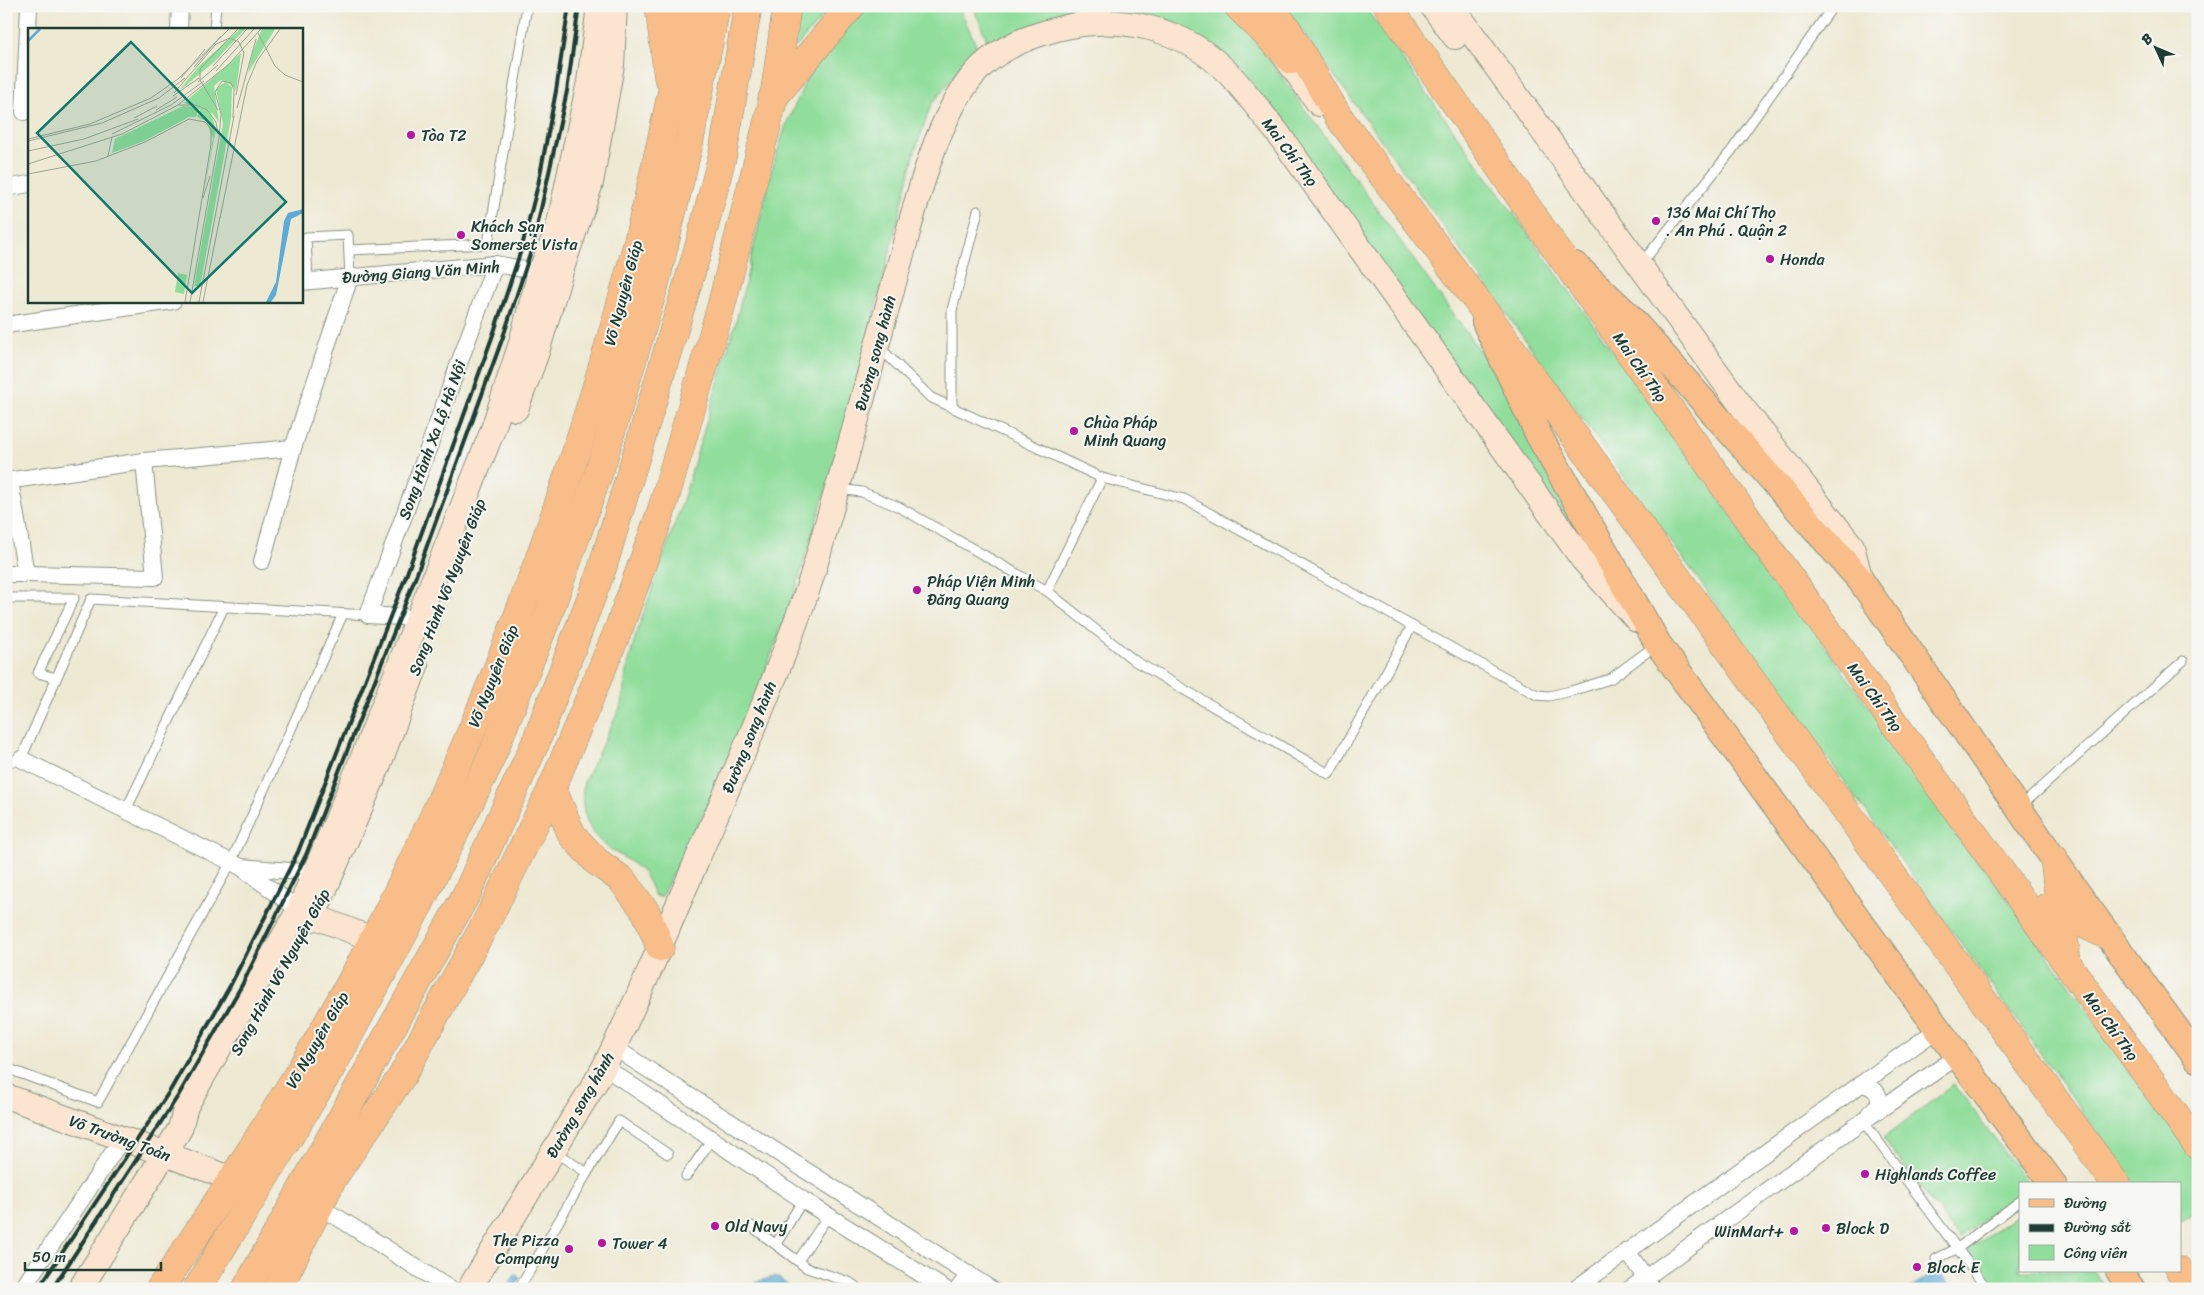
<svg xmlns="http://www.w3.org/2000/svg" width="2204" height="1295" viewBox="0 0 2204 1295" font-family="Sriracha,sans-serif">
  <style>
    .green { fill: #91de9c; stroke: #588e68 }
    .water { fill: #5caad5; stroke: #3e7484 }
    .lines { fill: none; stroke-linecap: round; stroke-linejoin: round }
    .lane-casing { stroke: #869384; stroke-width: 11 }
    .street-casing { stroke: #869384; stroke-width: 18 }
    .secondary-casing { stroke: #869384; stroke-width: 26 }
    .primary-casing { stroke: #869384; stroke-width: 28 }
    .highway-casing { stroke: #869384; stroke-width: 29 }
    .lane { stroke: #fff; stroke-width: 9 }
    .street { stroke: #fff; stroke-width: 16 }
    .secondary { stroke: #fce5d0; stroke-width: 24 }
    .primary { stroke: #f8bd89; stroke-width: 26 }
    .highway { stroke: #f8bd89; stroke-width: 28 }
    .rail { stroke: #1f3d34; stroke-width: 4 }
    .poi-dot { fill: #b5179e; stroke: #f6f6f2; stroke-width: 2 }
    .labels { text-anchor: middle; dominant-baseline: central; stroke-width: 4; stroke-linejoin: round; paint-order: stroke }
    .poi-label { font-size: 16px; fill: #1f3d34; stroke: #f6f6f2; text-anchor: start }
    .street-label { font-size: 16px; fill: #1f3d34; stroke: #f6f6f2 }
    .inset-river { fill: none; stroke: #5caad5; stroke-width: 2.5 }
    .inset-road { fill: none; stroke: #9ba493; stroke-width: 1 }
    .view { fill: #0f766e; fill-opacity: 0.15; stroke: #0f766e; stroke-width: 2.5 }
    .inset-edge { fill: none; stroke: #1f3d34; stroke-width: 2.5 }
  </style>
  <rect width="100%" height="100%" fill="#f6f6f2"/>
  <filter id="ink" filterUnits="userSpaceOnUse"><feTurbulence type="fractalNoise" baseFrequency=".02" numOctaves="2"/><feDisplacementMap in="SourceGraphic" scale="10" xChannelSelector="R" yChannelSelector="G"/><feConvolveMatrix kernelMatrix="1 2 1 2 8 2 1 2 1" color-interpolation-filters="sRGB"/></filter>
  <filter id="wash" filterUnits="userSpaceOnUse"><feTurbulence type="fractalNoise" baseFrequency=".0096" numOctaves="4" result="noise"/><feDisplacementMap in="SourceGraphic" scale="20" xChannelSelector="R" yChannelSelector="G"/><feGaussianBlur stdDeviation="1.12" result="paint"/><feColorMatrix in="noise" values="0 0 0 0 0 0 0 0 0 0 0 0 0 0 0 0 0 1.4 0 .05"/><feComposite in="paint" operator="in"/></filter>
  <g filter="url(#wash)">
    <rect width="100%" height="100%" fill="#eee9d3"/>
    <g class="green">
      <path d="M799 6H832L796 47 793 44Z"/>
      <path d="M861 6H959L979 52 958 71 931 105 915 151 852 403 794 595 733 755 661 897 655 896C651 889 648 878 642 872 631 860 617 855 605 845 586 831 579 805 584 782L622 704 626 672 636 635 685 494 737 318 772 169 786 125 812 67Z"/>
      <path d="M973 6H1222L1255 40 1507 389 1589 545 1585 549 1245 81C1230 68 1214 56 1198 43 1192 37 1185 30 1177 26 1115 0 1046 13 989 45Z"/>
      <path d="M1284 6H1364L2198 1164V1210L2180 1222V1184H2135Z"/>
      <path d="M1954 1084 2028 1184H2020V1193L1959 1238 1883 1138Z"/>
      <path d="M2020 1212V1271H2094L2107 1289H1995L1968 1250Z"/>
    </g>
    <g class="water">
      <path d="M1938 1270 1952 1289H1910Z"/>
      <path d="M515 1274 520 1278 514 1289H506Z"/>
      <path d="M776 1276 789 1286 786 1289H753L756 1282Z"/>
    </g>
  </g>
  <g filter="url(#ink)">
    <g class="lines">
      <g class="lane-casing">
        <g id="lane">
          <path d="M214 29 216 6"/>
          <path d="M349 250 488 244 527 6"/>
          <path d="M1641 264 1732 150 1833 6"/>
          <path d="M308 281 306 237 348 235 350 277"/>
          <path d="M878 346 930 397 1102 478 1184 499 1412 626 1329 774 1135 661 1047 591"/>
          <path d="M952 407V310L978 211"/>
          <path d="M838 489 862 492 899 507 1047 591 1102 478"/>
          <path d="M6 598H74L38 673 56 678"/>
          <path d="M1412 626 1537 695 1549 696 1571 691 1610 679 1655 646"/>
          <path d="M6 763 21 759 91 599 368 615"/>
          <path d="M2021 806 2183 661"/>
          <path d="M126 810 224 607"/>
          <path d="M6 1068 98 1102 231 862 343 614"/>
          <path d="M1863 1121 1987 1289"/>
          <path d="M587 1173 619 1121 668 1154"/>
          <path d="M686 1176 712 1139"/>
          <path d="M751 1226 807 1268 849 1282 859 1289"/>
          <path d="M776 1244 803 1200"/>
          <path d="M1936 1259 1958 1248 2020 1201"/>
          <path d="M798 1261 828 1216"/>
          <path d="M519 1289 587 1173 555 1152"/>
        </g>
      </g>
      <g class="street-casing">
        <g id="street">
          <path d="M179 29 180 6"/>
          <path d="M24 112 29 6"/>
          <path d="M6 188 29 184"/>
          <path d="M301 282 495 264 540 272"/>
          <path d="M6 325 173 301"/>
          <path d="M6 481 144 461 293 448"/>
          <path d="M262 561 293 448 350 277"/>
          <path d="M6 574H26L10 481"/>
          <path d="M26 574 155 577 144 461"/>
          <path d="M432 623 417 618 368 615 495 264"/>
          <path d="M21 759 241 867 299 910"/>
          <path d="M241 867 315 873 323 876"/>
          <path d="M613 1047 991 1289"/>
          <path d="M604 1067 803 1200 945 1289"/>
          <path d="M1861 1084C1872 1086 1879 1091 1880 1103L1869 1114"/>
          <path d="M312 1205 337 1217 450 1289"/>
          <path d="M1627 1251 1653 1289"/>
          <path d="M22 1289 122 1139"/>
          <path d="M958 1289 969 1274"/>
          <path d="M1575 1289 1938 1029"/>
          <path d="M1630 1289 1863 1121 1958 1056"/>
        </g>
      </g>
      <g class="secondary-casing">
        <g id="secondary">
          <path d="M1432 6 1455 37"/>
          <path d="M1452 6 1743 408 1852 546 1861 581"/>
          <path d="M1277 46 1319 104"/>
          <path d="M516 409 536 355 561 271 591 183 612 65 615 6"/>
          <path d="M301 911 372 939"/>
          <path d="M312 919 378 767 416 666"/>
          <path d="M6 1096 233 1179"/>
          <path d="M80 1289 180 1129 186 1106 299 910 363 757 492 432 520 346 540 272 558 228 589 82 599 6"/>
          <path d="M469 1289C503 1234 537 1179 570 1123 582 1104 595 1085 605 1065 643 990 675 911 708 834 743 754 778 674 807 591 816 565 823 537 831 510 856 427 877 342 901 258 917 200 938 108 982 66 1003 46 1031 36 1057 29 1119 13 1183 27 1228 73 1246 91 1261 113 1277 132L1583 560 1637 620"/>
        </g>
      </g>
      <g class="primary-casing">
        <g id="primary">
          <path d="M1575 265 1626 313 1861 581 2076 891 2198 1059"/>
          <path d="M1485 322 1539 436 1658 644 1938 1029 2053 1184"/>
          <path d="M2119 1271 2132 1289"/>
        </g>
      </g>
      <g class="highway-casing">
        <g id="highway">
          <path d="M659 6 668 77"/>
          <path d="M1238 6 1292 60"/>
          <path d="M1269 6 1287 29 1338 116 1477 301 2116 1184"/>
          <path d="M1388 6 1554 246 1762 539 2198 1146"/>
          <path d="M772 99 851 6"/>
          <path d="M552 788 572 835 596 861 622 880 646 912 660 947"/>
          <path d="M2054 858 2067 963"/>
          <path d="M2047 907 2109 936"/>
          <path d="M2180 1271 2192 1289"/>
          <path d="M160 1289C228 1187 294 1086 353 978 475 752 566 508 633 260 655 176 672 91 690 6"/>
          <path d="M197 1289 334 1063 420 903 488 765 548 615 601 466 654 287 690 139 716 6"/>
          <path d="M246 1289 466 895 535 744 602 569 700 243 723 153 748 6"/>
          <path d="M278 1289 333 1178 402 1076 487 921 552 788 619 628 661 512 721 307 774 97 787 6"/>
        </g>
      </g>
      <use href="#lane" class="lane"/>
      <use href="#street" class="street"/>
      <use href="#secondary" class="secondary"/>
      <use href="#primary" class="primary"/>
      <use href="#highway" class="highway"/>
      <g class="rail">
        <path d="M38 1289 171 1089 230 986 298 852 406 576 494 332 521 250 538 185 556 91 569 6"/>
        <path d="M52 1289 178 1096 242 985 306 855 416 576 504 334 533 245 567 91 579 6"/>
      </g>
    </g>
  </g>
  <g class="poi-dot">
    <circle cx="411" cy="135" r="5"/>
    <circle cx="1656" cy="221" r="5"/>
    <circle cx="461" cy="235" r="5"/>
    <circle cx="1770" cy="259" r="5"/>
    <circle cx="1074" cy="431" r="5"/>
    <circle cx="917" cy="590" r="5"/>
    <circle cx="1865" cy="1174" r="5"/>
    <circle cx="715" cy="1226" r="5"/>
    <circle cx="1826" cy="1228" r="5"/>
    <circle cx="1794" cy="1231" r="5"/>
    <circle cx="602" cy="1243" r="5"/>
    <circle cx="569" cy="1249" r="5"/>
    <circle cx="1917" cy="1267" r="5"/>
  </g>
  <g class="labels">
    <g class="poi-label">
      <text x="421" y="135">Tòa T2</text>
      <text x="1666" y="212">136 Mai Chí Thọ<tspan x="1666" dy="18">. An Phú . Quận 2</tspan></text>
      <text x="471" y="226">Khách Sạn<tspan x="471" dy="18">Somerset Vista</tspan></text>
      <text x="1780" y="259">Honda</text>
      <text x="1084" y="422">Chùa Pháp<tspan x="1084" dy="18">Minh Quang</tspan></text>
      <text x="927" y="581">Pháp Viện Minh<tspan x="927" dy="18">Đăng Quang</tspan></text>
      <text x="1875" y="1174">Highlands Coffee</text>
      <text x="725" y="1226">Old Navy</text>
      <text x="1836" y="1228">Block D</text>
      <text x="1784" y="1231" text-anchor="end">WinMart+</text>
      <text x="559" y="1240" text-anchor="end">The Pizza<tspan x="559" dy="18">Company</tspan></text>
      <text x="612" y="1243">Tower 4</text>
      <text x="1927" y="1267">Block E</text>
    </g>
    <g class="street-label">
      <text transform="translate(1290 152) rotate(53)">Mai Chí Thọ</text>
      <text transform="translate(421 272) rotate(-4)">Đường Giang Văn Minh</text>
      <text transform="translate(623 293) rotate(-75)">Võ Nguyên Giáp</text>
      <text transform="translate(875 353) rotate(-75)">Đường song hành</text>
      <text transform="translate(1640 367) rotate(55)">Mai Chí Thọ</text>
      <text transform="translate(432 440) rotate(-70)">Song Hành Xa Lộ Hà Nội</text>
      <text transform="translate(447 587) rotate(-69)">Song Hành Võ Nguyên Giáp</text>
      <text transform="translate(493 676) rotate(-68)">Võ Nguyên Giáp</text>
      <text transform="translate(1875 697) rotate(54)">Mai Chí Thọ</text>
      <text transform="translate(749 737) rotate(-68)">Đường song hành</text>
      <text transform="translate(280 972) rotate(-61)">Song Hành Võ Nguyên Giáp</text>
      <text transform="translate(2111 1026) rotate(54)">Mai Chí Thọ</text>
      <text transform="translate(317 1040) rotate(-60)">Võ Nguyên Giáp</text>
      <text transform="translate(580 1105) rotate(-60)">Đường song hành</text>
      <text transform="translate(120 1138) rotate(20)">Võ Trường Toản</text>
    </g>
  </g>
  <g transform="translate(28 28)">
    <rect width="275" height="275" fill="#eee9d3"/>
    <path d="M212 1H217L186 34 151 63 171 38ZM234 1H247L220 45 224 25ZM213 25 208 63 205 58 193 52 186 58 191 95 185 86 156 75ZM197 54 204 59 203 90 172 259 166 258 195 96 188 61ZM155 78 172 79 168 89H161L116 113 84 125 87 111ZM173 80 183 86 188 101 175 168 185 110 178 93 169 89ZM150 245 159 247 156 266 147 264Z" fill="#91de9c"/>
    <path d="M275 181V185L263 191 248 267 243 274H238L248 254 256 193 260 185Z" fill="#5caad5"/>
    <path class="inset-river" d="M0 13 12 1"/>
    <path class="inset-road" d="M230 5 247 38 257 47 275 54M185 38 219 1M166 39 193 8M188 43 226 1M153 50 177 21M170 54 190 37M146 65 188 16 202 10 211 14 216 25 208 67M145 68 171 50M151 77H168L179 82 188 94 190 106M209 80 228 11M128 82 149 69M190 82 172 52V41L210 1M106 90 129 78M84 106 143 77 176 53M0 111 62 96 123 70 150 51 201 1M0 113 74 95 131 70 157 50M0 123 56 111 110 91M80 128 84 109M0 136 94 106 150 77 200 37 233 1M0 146 68 133 117 114 161 91 177 94 183 101V116L157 274M175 170 182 148M192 190 219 57 229 33 252 1M162 274 191 110 193 86 187 64 194 53 203 55 206 62 205 90M171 274 206 88M175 274 192 189"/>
    <path class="view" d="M103 14 258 174 164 265 9 105Z"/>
    <rect width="275" height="275" class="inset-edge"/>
  </g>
  <rect width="2204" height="1295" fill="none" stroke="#f6f6f2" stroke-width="25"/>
  <rect x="2019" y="1182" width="162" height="90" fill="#f6f6f2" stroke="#a0aca6"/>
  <rect x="2029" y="1199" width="25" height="8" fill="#f8bd89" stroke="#a0aca6"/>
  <text x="2064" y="1208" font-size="15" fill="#1f3d34">Đường</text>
  <rect x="2029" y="1224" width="25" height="8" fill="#1f3d34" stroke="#a0aca6"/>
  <text x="2064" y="1232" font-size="15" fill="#1f3d34">Đường sắt</text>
  <rect x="2029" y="1245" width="25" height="15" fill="#91de9c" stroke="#a0aca6"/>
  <text x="2064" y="1258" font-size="15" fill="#1f3d34">Công viên</text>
  <g transform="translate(2156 48) rotate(314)" stroke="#f6f6f2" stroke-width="4" paint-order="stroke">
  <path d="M0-4L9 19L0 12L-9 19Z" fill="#1f3d34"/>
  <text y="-8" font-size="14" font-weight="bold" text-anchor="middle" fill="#1f3d34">B</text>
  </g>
  <path d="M25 1262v8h136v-8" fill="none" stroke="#1f3d34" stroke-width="2.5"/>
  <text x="32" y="1262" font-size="15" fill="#1f3d34" stroke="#f6f6f2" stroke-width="4" paint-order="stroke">50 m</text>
</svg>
